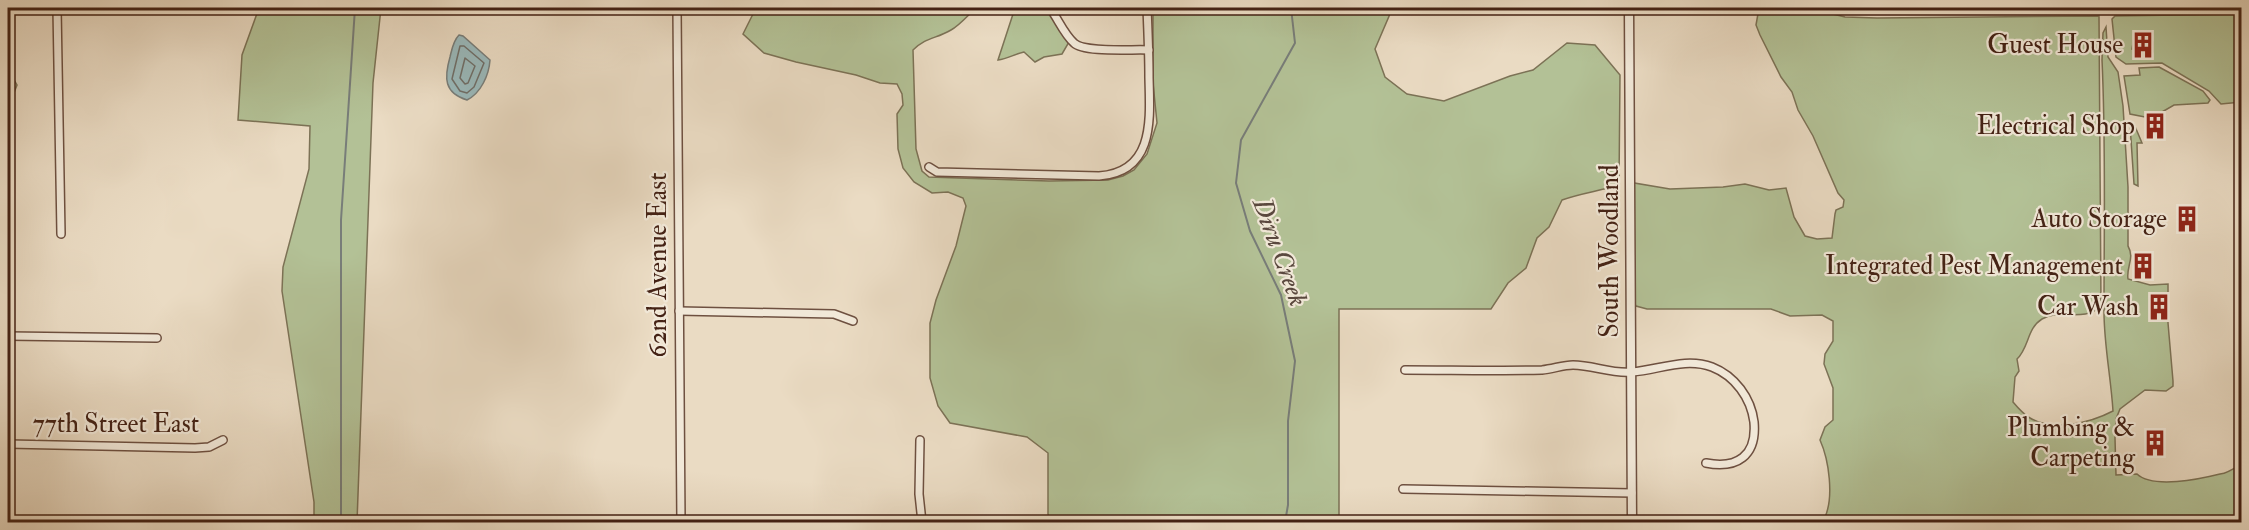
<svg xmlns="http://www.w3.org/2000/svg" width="2249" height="530" viewBox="0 0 2249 530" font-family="'IM FELL Double Pica',serif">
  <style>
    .green { fill: #b3c196; stroke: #7c7256; stroke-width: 1.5; fill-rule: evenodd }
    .water { fill: #9ab9bb; stroke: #787d79; stroke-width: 1.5 }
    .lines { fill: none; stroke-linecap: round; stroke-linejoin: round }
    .shore { stroke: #6f6e68; stroke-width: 1.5 }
    .stream { stroke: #787d79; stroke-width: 2 }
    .minor-casing { stroke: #6e5040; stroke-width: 10 }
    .tertiary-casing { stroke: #6e5040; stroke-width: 11 }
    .secondary-casing { stroke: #442215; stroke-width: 12 }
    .minor { stroke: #f1e8d8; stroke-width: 7 }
    .tertiary { stroke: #f1e8d8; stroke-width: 8 }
    .secondary { stroke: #f1e8d8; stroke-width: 9 }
    .labels { text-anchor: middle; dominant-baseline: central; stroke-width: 4.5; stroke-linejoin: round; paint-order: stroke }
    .poi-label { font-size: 26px; fill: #442215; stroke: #f1e8d8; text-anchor: end }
    .street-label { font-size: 26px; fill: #442215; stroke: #f1e8d8 }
    .water-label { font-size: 27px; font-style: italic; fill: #5a483e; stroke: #f1e8d8 }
  </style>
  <rect width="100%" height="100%" fill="#eadbc3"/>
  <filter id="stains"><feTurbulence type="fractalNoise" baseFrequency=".00333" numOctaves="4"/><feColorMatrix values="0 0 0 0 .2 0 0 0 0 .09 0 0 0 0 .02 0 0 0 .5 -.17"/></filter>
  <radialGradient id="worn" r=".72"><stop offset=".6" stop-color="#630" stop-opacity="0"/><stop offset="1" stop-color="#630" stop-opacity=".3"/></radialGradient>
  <g class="green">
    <path d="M259 8H381L373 83 357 522H314V502L282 291 283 267 309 169 310 126 238 120 242 55Z"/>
    <path d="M756 8H976C968 15 960 25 951 30 936 39 926 37 913 50L916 149 922 171 929 177 1049 181 1108 180 1123 176 1134 170 1147 154 1157 123 1153 83V8H1434L1390 14 1375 49 1385 77 1407 94 1444 101 1510 76 1533 70 1567 43 1595 45 1620 75 1619 185C1600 191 1581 193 1562 200L1549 227 1537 238 1526 268 1508 283 1491 309H1339V522H1050L1048 514V453L1027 437 950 423 938 406 930 378V323L936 300 956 246 966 206 963 198 948 192 932 193 914 182 903 168 898 149 897 114 903 105 902 94 897 84 880 83 856 75 796 62 764 53 743 34Z"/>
    <path d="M1013 8H1046L1069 42 1062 54 1044 57 1035 62 1024 52C1014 54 1008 59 998 60L1014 11Z"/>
    <path d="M1759 8H1809L1845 17 1877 18 2099 16 2101 306C2083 323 2061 308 2042 319 2027 328 2029 348 2017 359L2019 371 2015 377 2013 402C2018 408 2023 414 2030 418 2053 432 2090 423 2113 411 2111 378 2104 345 2104 312 2104 228 2106 144 2102 60L2103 33 2106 27 2108 57 2118 72 2123 106 2128 187V246C2135 258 2126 267 2128 279L2150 285 2168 284V323L2173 381V386L2166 391 2145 390 2120 409 2116 419 2115 438 2116 475 2137 474C2153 489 2200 479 2220 474 2228 473 2235 468 2241 464V522H1760L1775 518 1797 520 1825 517C1834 497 1829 460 1820 440L1825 427 1833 420V388L1824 364 1825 354 1833 341V321L1822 315 1790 316 1771 309H1647L1636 306 1634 302V183L1670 189 1723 187 1745 184 1769 190 1786 188 1794 217 1805 236 1817 239 1832 238 1835 214 1836 210 1843 207 1844 200 1838 193 1813 136 1798 110 1792 92 1781 77 1760 35 1756 25Z"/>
    <path d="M2241 14V102L2221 104 2209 91 2162 63 2126 64 2116 57 2112 19 2115 16ZM2135 32H2150V42H2153V52H2145V49H2132Z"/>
    <path d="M2159 67 2203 91 2210 100 2208 103 2174 105 2162 112 2145 117 2130 114 2124 76 2140 75 2139 68Z"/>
    <path d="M8 69 17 85 8 108Z"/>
    <path d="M2134 124 2142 143H2137L2138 186 2134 184 2130 125Z"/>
  </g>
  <path class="water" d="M459 35 463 36 490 60C489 75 481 93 467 100 444 93 444 78 450 57 452 49 453 41 459 35Z"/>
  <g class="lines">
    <g class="shore">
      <path d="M460 46H464L484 63 474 87 467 93 460 91 452 79Z"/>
      <path d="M465 58 475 66 468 83 465 84 460 78Z"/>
    </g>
    <g class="stream">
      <path d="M341 522V220L355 8"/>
      <path d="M1285 522 1288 505V421L1295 361 1281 295 1250 231 1236 183 1241 140 1295 43 1291 8"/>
    </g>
    <g class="minor-casing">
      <g id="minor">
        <path d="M57 8 61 234"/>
        <path d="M677 8 681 522"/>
        <path d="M1050 8C1058 19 1064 34 1074 43 1084 53 1133 49 1149 50"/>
        <path d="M929 167 937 172 1099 176C1155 172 1150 119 1149 78 1149 54 1148 31 1147 8"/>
        <path d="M679 311 834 314 853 321"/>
        <path d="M8 336 157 338"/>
        <path d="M1405 370C1451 370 1497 371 1542 370 1553 369 1563 365 1573 365 1593 365 1611 374 1632 372 1659 370 1685 357 1712 367 1735 376 1751 398 1754 422 1757 456 1737 469 1706 463"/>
        <path d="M920 440 919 494 922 522"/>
        <path d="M8 444 195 448 209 447 223 440"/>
        <path d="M1403 489 1632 493"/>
      </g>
    </g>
    <g class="tertiary-casing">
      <path id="tertiary" d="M1629 8 1632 522"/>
    </g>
    <g class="secondary-casing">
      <path id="secondary" d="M1880 8H1963"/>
    </g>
    <use href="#minor" class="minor"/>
    <use href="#tertiary" class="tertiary"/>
    <use href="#secondary" class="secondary"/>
  </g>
  <defs>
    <g id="building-bare" transform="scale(2.07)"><path d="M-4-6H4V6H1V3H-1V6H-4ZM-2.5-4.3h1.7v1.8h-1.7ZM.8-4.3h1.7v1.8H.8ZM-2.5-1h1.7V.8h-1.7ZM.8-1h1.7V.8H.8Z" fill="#8f2418" stroke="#f1e8d8" stroke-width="2.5" paint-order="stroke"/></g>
  </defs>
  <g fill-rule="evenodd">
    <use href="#building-bare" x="2143" y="45"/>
    <use href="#building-bare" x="2155" y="126"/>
    <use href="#building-bare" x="2187" y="219"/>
    <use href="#building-bare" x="2143" y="266"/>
    <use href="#building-bare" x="2159" y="307"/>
    <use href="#building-bare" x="2155" y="443"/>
  </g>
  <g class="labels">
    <g class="poi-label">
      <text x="2123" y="45">Guest House</text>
      <text x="2135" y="126">Electrical Shop</text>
      <text x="2167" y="219">Auto Storage</text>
      <text x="2123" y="266">Integrated Pest Management</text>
      <text x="2139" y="307">Car Wash</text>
      <text x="2135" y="428">Plumbing &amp;<tspan x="2135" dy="30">Carpeting</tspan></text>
    </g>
    <g class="street-label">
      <text transform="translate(1610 251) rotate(-90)">South Woodland</text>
      <text transform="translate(658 265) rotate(-90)">62nd Avenue East</text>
      <text x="116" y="424">77th Street East</text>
    </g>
    <g class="water-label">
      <text transform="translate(1280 252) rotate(70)">Diru Creek</text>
    </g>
  </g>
  <rect width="2249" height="530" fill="none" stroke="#eadbc3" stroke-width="30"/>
  <rect x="9" y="9" width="2231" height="512" fill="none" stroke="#442215" stroke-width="3"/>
  <rect x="15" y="15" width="2219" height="500" fill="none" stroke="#442215" stroke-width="1.5"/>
  <rect width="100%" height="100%" filter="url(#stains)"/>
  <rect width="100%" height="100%" fill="url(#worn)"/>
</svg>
